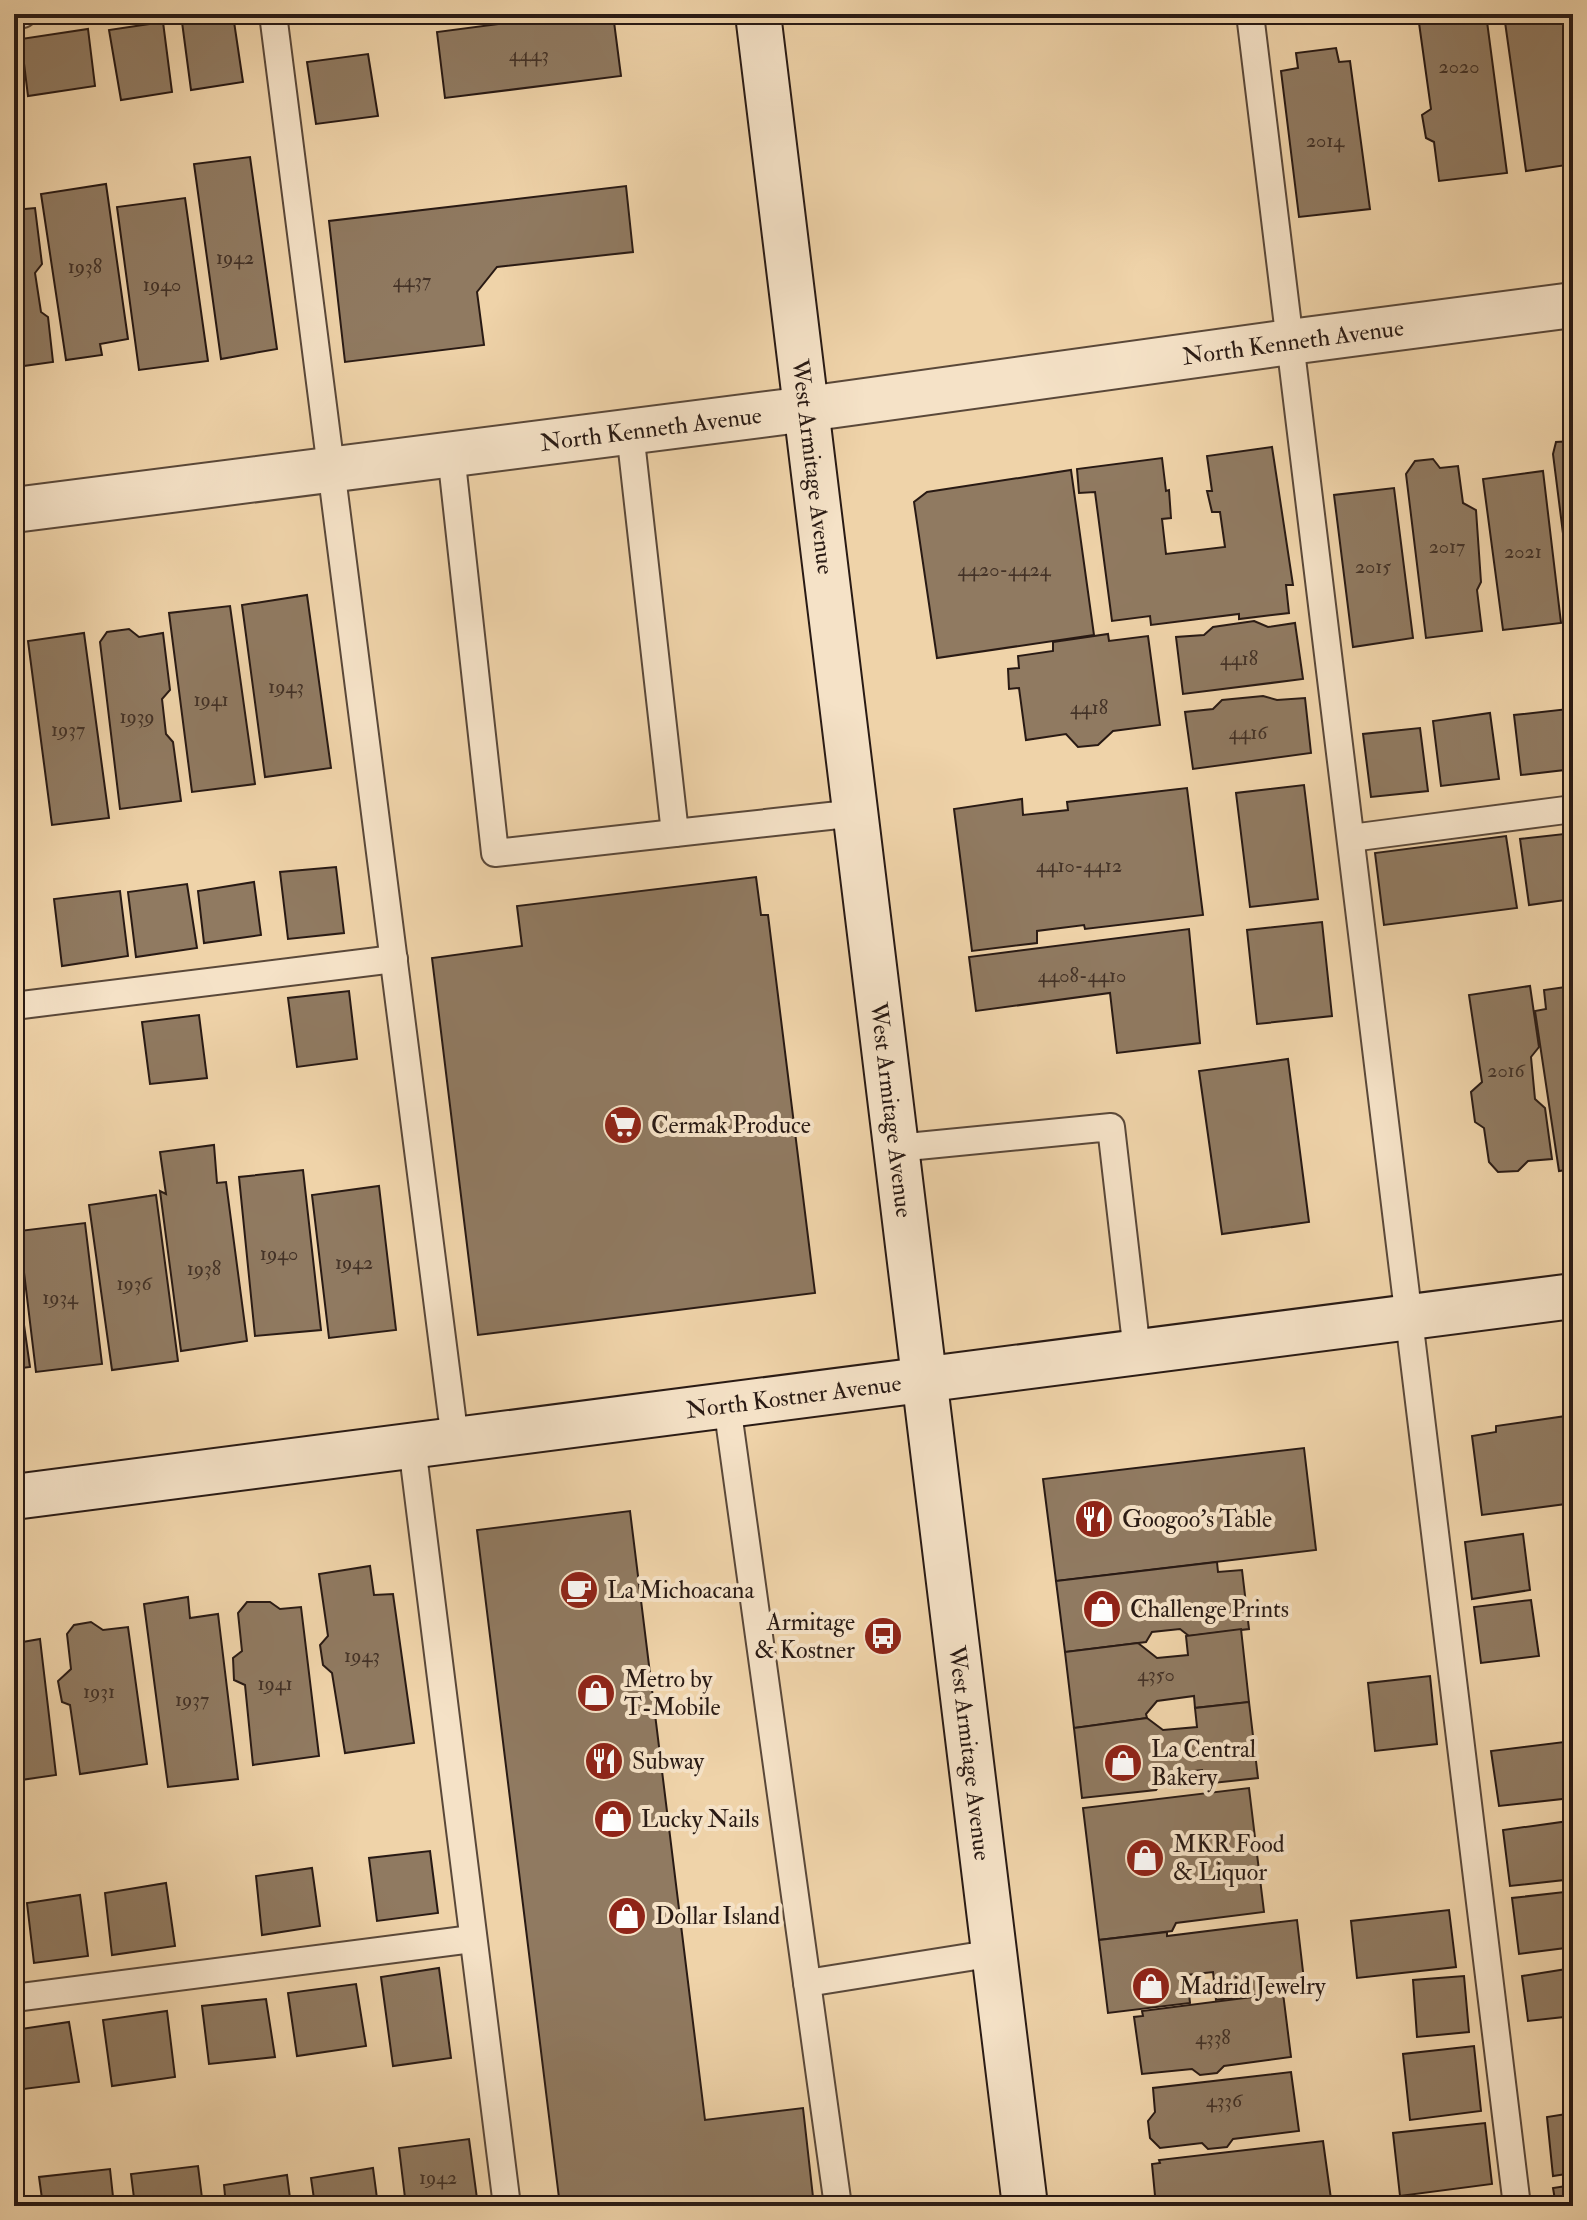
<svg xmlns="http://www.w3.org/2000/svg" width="1587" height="2220" viewBox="0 0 1587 2220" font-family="'IM FELL Double Pica',serif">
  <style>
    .building { fill: #907a61; stroke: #291a14; stroke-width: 2 }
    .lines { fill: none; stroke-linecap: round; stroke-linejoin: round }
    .lane-casing { stroke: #5a4839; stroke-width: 30 }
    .street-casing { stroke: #5a4839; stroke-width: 48 }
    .secondary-casing { stroke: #291a14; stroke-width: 48 }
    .lane { stroke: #f5e2c7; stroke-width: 26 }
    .street { stroke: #f5e2c7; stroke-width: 44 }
    .secondary { stroke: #f5e2c7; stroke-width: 44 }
    .labels { text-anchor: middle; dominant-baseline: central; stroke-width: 8; stroke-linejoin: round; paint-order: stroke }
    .number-label { font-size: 20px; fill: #433227 }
    .street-label { font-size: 24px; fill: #291a14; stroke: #f5e2c7 }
    .poi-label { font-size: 24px; fill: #291a14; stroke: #f5e2c7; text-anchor: start }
  </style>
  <rect width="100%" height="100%" fill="#efd3a9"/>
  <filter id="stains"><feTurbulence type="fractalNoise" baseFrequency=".0025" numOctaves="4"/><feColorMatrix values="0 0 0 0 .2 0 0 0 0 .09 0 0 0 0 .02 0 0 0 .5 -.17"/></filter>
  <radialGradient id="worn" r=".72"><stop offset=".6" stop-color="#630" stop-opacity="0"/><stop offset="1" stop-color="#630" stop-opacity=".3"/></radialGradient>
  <g class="building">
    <path d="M577 14H613L621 76 445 98 437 32Z"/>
    <path d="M1486 14 1507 173 1439 181 1434 142 1426 138 1422 115 1431 109 1419 23Z"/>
    <path d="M1561 14H1567L1573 54V164L1526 171 1505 22Z"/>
    <path d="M233 15 243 82 191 90 182 22Z"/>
    <path d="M163 22 172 92 121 100 109 30Z"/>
    <path d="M88 29 95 86 28 96 21 39Z"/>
    <path d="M1336 48 1339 62 1350 61 1370 209 1299 217 1281 71 1298 68 1296 53Z"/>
    <path d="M368 54 378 116 316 124 307 62Z"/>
    <path d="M250 157 277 349 221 359 194 164Z"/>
    <path d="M106 184 128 339 100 344 102 355 66 360 41 194Z"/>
    <path d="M626 186 633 252 497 267 477 292 484 345 345 362 329 221Z"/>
    <path d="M185 198 208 361 139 370 117 207Z"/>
    <path d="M35 208 42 264 35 273 41 312 48 317 53 362 24 366 18 373 14 374V210Z"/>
    <path d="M1573 441V613L1553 454 1556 442Z"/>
    <path d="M1272 447 1293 585H1286L1289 613 1239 619V614L1151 625 1150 616 1112 621 1095 492 1079 493 1077 469 1162 458 1166 491 1169 490 1171 518 1162 519 1166 554 1225 547 1220 512H1212L1207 491H1212L1207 456Z"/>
    <path d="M1433 459 1440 468 1458 466 1463 503 1476 510 1481 582 1477 590 1482 631 1426 638 1406 474 1415 461Z"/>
    <path d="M1071 470 1094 635 937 658 914 502 927 492Z"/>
    <path d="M1543 471 1561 623 1503 630 1483 479Z"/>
    <path d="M1394 488 1413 638 1353 647 1334 495Z"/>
    <path d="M307 595 331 768 265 777 242 605Z"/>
    <path d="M230 606 255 784 192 792 169 613Z"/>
    <path d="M1254 621 1268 627 1295 623 1303 679 1183 694 1176 637 1204 635 1213 627Z"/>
    <path d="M129 629 139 637 163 633 170 690 162 699 166 734 173 742 181 801 120 809 100 642 107 632Z"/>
    <path d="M84 633 109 818 52 825 28 641Z"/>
    <path d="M1108 634 1109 641 1148 636 1160 725 1113 731 1098 745 1078 747 1066 734 1026 740 1019 688 1009 689 1008 669 1019 668 1018 656 1053 651V642Z"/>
    <path d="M1263 696 1277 700 1305 698 1311 753 1193 769 1185 712 1213 709 1222 700Z"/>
    <path d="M1568 709 1573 744V769L1521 775 1514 715Z"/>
    <path d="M1490 713 1499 779 1441 786 1433 721Z"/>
    <path d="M1420 728 1428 791 1371 797 1363 734Z"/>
    <path d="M1304 785 1318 899 1250 907 1236 793Z"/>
    <path d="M1187 788 1203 915 1085 929 1084 925 1037 931V943L972 951 954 809 1022 799 1023 815 1068 810 1067 802Z"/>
    <path d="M1573 833V899L1529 905 1520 839Z"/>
    <path d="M1506 836 1517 908 1384 925 1375 853Z"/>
    <path d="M336 867 344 933 288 939 280 872Z"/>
    <path d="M756 877 761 915H768L815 1293 478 1335 432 958 522 946 517 906Z"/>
    <path d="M254 882 261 935 204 943 198 891Z"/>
    <path d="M187 884 197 948 136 957 128 892Z"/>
    <path d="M120 891 128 956 62 966 54 899Z"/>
    <path d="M1322 922 1332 1016 1257 1024 1247 930Z"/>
    <path d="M1189 929 1200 1043 1117 1053 1110 993 976 1011 969 957Z"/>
    <path d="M1530 986 1539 1047 1531 1057 1535 1099 1545 1108 1552 1159 1528 1161 1518 1171 1498 1172 1489 1162 1484 1128 1475 1122 1471 1092 1482 1082 1469 995Z"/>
    <path d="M1573 986V1169L1559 1171 1535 1011 1546 1009 1544 990Z"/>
    <path d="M349 991 357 1059 297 1067 288 998Z"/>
    <path d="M199 1015 207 1078 150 1084 142 1022Z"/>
    <path d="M1288 1059 1309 1222 1222 1234 1199 1071Z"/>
    <path d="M214 1145 217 1183 226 1182 247 1341 181 1351 160 1191 166 1194 160 1152Z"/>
    <path d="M303 1170 321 1330 255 1336 239 1177Z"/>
    <path d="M379 1186 396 1330 329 1338 312 1195Z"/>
    <path d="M156 1195 178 1361 112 1370 89 1205Z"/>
    <path d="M85 1223 102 1364 36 1372 19 1231Z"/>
    <path d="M14 1255 30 1367 14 1369Z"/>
    <path d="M1573 1415V1503L1482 1515 1472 1436 1496 1432V1426Z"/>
    <path d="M1304 1448 1316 1550 1056 1581 1043 1479Z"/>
    <path d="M630 1511 705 2120 803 2108 814 2206H560L477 1530Z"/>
    <path d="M1523 1534 1530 1590 1472 1599 1465 1542Z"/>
    <path d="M1217 1562 1218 1572 1242 1570 1249 1629 1189 1636 1180 1629 1152 1632 1146 1642 1065 1652 1056 1581Z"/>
    <path d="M370 1566 374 1595 393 1594 414 1743 345 1753 332 1673 323 1665 320 1645 328 1636 319 1574Z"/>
    <path d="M188 1597 190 1618 218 1614 238 1779 168 1787 144 1604Z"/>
    <path d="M1531 1600 1539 1656 1481 1663 1474 1607Z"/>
    <path d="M247 1602H270L280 1609 301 1607 319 1756 253 1765 245 1685 234 1680 233 1658 242 1651 238 1613Z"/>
    <path d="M91 1622 103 1630 128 1627 147 1764 80 1774 70 1705 62 1702 58 1681 71 1669 67 1634 74 1625Z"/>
    <path d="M1241 1629 1249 1702 1195 1708 1194 1696 1157 1701 1146 1714 1147 1718 1074 1728 1065 1652 1138 1643 1157 1658 1188 1655 1186 1636Z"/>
    <path d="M40 1639 56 1775 14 1781V1641L17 1643Z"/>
    <path d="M1430 1676 1437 1744 1375 1751 1368 1683Z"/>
    <path d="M1249 1702 1258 1778 1204 1784 1202 1770 1168 1774 1156 1790 1082 1798 1074 1728 1147 1718 1163 1730 1197 1727 1195 1708Z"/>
    <path d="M1564 1742 1571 1798 1499 1806 1491 1751Z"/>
    <path d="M1249 1788 1264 1912 1176 1923 1172 1931 1099 1940 1083 1808Z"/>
    <path d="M1569 1821 1573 1879 1510 1886 1503 1830Z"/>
    <path d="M430 1851 438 1913 377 1921 369 1858Z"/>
    <path d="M312 1868 320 1926 262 1935 256 1876Z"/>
    <path d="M166 1883 175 1946 112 1955 105 1893Z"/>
    <path d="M1573 1891V1947L1519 1954 1512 1898Z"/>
    <path d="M80 1895 88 1956 34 1963 27 1903Z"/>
    <path d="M1449 1910 1456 1967 1357 1978 1351 1921Z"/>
    <path d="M1297 1920 1305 1989 1216 2000 1213 1972 1187 1975 1190 2003 1108 2013 1099 1940 1167 1932V1936Z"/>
    <path d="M439 1968 451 2058 393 2066 381 1977Z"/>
    <path d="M1573 1968V2016L1528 2021 1522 1976Z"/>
    <path d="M1464 1976 1469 2032 1417 2037 1413 1980Z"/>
    <path d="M356 1984 366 2046 297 2056 288 1993Z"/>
    <path d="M1283 1993 1291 2057 1224 2066 1217 2073 1200 2075 1192 2069 1142 2074 1134 2017 1143 2016 1142 2011Z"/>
    <path d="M266 1999 275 2057 209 2064 202 2006Z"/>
    <path d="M167 2011 175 2077 112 2086 103 2020Z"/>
    <path d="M69 2022 79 2082 24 2089 14 2030Z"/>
    <path d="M1474 2046 1481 2111 1410 2120 1403 2054Z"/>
    <path d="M1291 2072 1299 2131 1233 2139 1227 2147 1208 2149 1202 2143 1160 2148 1150 2138 1148 2121 1155 2112 1153 2088Z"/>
    <path d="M1573 2113V2173L1553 2176 1547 2117Z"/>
    <path d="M1485 2123 1492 2184 1400 2196 1393 2133Z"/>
    <path d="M469 2139 478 2206H406L399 2148Z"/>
    <path d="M1323 2141 1331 2199 1307 2202 1308 2206H1156L1152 2164 1160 2163 1159 2160Z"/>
    <path d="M198 2166 203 2206H135L131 2174Z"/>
    <path d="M373 2168 378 2206H315L311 2178Z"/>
    <path d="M110 2169 114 2206H43L39 2177Z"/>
    <path d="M287 2175 291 2206H226L224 2185Z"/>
    <path d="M1573 2185V2206H1556L1553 2188Z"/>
    <path d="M1490 2198 1491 2206H1427Z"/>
  </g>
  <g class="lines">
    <g class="lane-casing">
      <g id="lane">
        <path d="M273 14 455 1440"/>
        <path d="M1250 14 1517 2206"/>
        <path d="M14 15 23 14"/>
        <path d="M630 432 675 833 857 813"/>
        <path d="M451 454 495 853 675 833"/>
        <path d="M1351 838 1573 809"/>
        <path d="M14 1006 394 959"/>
        <path d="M897 1148 1111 1127 1137 1352"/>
        <path d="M727 1405 838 2206"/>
        <path d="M412 1446 507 2206"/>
        <path d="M807 1983 995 1953"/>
        <path d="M14 1998 472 1939"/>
      </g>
    </g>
    <g class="street-casing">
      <g id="street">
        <path id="s1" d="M14 510 807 409 1290 342 1573 305"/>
      </g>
    </g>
    <g class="secondary-casing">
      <g id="secondary">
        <path id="s2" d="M758 14 1025 2206"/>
        <path id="s3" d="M14 1497 1573 1296"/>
      </g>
    </g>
    <use href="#lane" class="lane"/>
    <use href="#street" class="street"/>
    <use href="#secondary" class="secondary"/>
  </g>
  <defs>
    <g id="supermarket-disc" transform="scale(2)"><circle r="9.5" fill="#8f2418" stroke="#f5e2c7"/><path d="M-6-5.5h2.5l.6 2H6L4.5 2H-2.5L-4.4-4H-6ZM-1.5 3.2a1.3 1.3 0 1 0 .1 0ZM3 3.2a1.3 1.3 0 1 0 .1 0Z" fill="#fff"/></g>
    <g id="restaurant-disc" transform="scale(2)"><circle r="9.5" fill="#8f2418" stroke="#f5e2c7"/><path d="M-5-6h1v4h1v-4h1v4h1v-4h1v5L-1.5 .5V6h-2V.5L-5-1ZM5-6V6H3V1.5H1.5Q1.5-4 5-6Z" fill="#fff"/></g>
    <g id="cafe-disc" transform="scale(2)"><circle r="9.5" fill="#8f2418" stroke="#f5e2c7"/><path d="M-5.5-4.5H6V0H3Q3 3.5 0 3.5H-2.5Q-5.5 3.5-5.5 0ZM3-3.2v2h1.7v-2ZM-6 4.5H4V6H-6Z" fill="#fff"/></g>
    <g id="shop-disc" transform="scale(2)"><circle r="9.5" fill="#8f2418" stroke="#f5e2c7"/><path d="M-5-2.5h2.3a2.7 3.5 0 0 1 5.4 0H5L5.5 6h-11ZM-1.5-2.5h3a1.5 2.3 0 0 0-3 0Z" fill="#fff"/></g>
    <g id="bus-disc" transform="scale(2)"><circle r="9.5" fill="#8f2418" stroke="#f5e2c7"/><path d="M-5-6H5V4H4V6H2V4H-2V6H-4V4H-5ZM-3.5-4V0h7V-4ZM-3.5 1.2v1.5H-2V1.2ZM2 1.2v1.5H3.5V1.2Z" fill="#fff"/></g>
  </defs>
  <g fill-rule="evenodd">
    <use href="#supermarket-disc" x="623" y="1125"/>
    <use href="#restaurant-disc" x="1094" y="1519"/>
    <use href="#cafe-disc" x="579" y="1590"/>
    <use href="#shop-disc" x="1102" y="1609"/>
    <use href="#bus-disc" x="883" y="1636"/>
    <use href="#shop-disc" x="596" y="1693"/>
    <use href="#restaurant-disc" x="604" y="1761"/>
    <use href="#shop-disc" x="1123" y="1763"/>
    <use href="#shop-disc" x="613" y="1819"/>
    <use href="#shop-disc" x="1145" y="1858"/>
    <use href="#shop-disc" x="627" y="1916"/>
    <use href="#shop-disc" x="1151" y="1986"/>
  </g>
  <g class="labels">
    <g class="number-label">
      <text x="529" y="54">4443</text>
      <text x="1459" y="66">2020</text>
      <text x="1325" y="140">2014</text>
      <text x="235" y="257">1942</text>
      <text x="85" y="266">1938</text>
      <text x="412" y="280">4437</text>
      <text x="162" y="284">1940</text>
      <text x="1447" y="546">2017</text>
      <text x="1523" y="551">2021</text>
      <text x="1373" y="566">2015</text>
      <text x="1004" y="569">4420-4424</text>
      <text x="1239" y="658">4418</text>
      <text x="286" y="686">1943</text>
      <text x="211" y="699">1941</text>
      <text x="1089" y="707">4418</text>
      <text x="137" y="716">1939</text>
      <text x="68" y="729">1937</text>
      <text x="1248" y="732">4416</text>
      <text x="1079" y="865">4410-4412</text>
      <text x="1082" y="975">4408-4410</text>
      <text x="1506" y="1070">2016</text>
      <text x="279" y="1253">1940</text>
      <text x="354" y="1262">1942</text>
      <text x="204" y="1268">1938</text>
      <text x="134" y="1283">1936</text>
      <text x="60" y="1297">1934</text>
      <text x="362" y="1655">1943</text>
      <text x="1156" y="1674">4350</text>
      <text x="275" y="1683">1941</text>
      <text x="99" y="1691">1931</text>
      <text x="192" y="1699">1937</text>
      <text x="1213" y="2037">4338</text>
      <text x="1224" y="2100">4336</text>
      <text x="438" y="2177">1942</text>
    </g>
    <g class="street-label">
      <text stroke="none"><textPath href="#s1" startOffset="1290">North Kenneth Avenue</textPath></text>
      <text stroke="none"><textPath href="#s1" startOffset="642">North Kenneth Avenue</textPath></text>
      <text stroke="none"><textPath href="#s2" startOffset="456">West Armitage Avenue</textPath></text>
      <text stroke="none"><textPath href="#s2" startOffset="1104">West Armitage Avenue</textPath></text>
      <text stroke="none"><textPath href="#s3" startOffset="786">North Kostner Avenue</textPath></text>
      <text stroke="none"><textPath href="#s2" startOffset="1752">West Armitage Avenue</textPath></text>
    </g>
    <g class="poi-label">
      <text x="651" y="1125">Cermak Produce</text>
      <text x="1122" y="1519">Googoo's Table</text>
      <text x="607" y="1590">La Michoacana</text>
      <text x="1130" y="1609">Challenge Prints</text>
      <text x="855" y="1622" text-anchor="end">Armitage<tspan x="855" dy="28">&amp; Kostner</tspan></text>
      <text x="624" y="1679">Metro by<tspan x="624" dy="28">T-Mobile</tspan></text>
      <text x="1151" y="1749">La Central<tspan x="1151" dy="28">Bakery</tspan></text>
      <text x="632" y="1761">Subway</text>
      <text x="641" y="1819">Lucky Nails</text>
      <text x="1173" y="1844">MKR Food<tspan x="1173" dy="28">&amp; Liquor</tspan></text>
      <text x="655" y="1916">Dollar Island</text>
      <text x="1179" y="1986">Madrid Jewelry</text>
    </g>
  </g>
  <rect width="1587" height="2220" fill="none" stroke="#efd3a9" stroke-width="48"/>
  <rect x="16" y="16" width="1555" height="2188" fill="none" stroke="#291a14" stroke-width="4"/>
  <rect x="24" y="24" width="1539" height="2172" fill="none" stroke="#291a14" stroke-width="2"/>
  <rect width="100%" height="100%" filter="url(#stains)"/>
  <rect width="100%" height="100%" fill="url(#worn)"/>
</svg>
